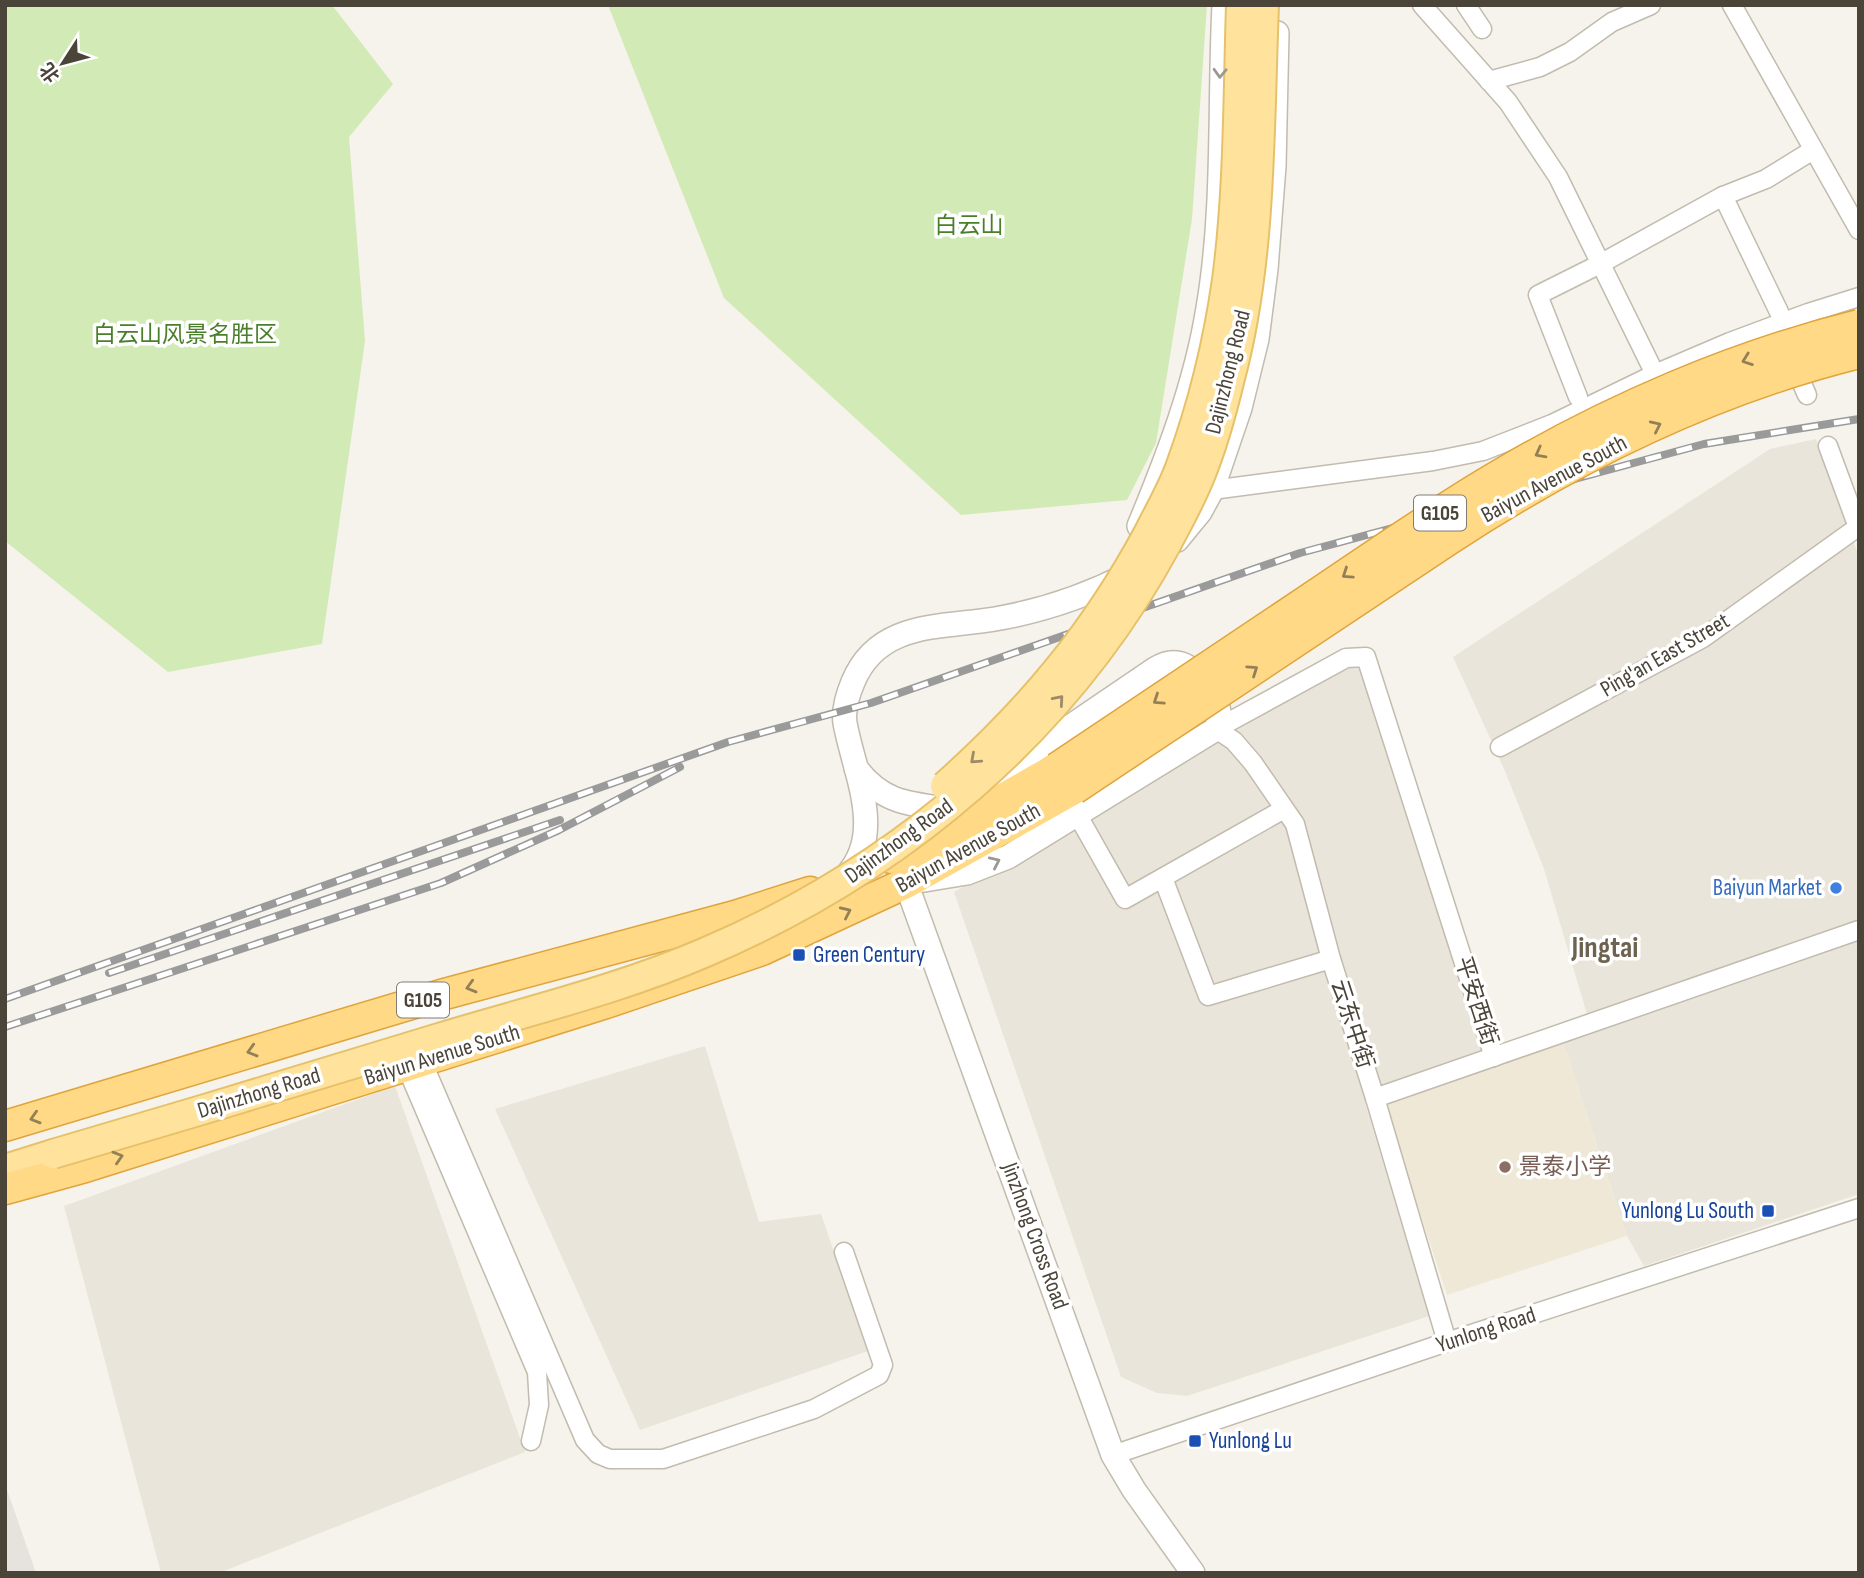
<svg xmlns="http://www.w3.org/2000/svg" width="1864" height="1578" viewBox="0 0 1864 1578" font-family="'Sofia Sans Condensed','Noto Sans SC',sans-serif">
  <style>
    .residential { fill: #eae5da }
    .industrial { fill: #e6e2dd }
    .education { fill: #efe8d6 }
    .green { fill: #d2eab5 }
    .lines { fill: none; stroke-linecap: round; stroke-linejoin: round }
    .minor-casing { stroke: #c2bbae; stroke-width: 21 }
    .tertiary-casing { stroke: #c2bbae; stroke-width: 26 }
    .primary-casing { stroke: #e6c16a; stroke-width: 32 }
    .trunk-casing { stroke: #e0a43c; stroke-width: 33 }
    .minor { stroke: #fff; stroke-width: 18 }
    .tertiary { stroke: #fff; stroke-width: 23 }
    .primary { stroke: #ffe39c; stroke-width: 28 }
    .trunk { stroke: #ffd985; stroke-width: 30 }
    .rail-casing { stroke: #9a9a9a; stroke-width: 8 }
    .rail { stroke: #fff; stroke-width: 5; stroke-dasharray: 16; stroke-linecap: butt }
    .primary-bridge-casing { stroke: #e6c16a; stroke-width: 32; stroke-linecap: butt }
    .trunk-bridge-casing { stroke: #e0a43c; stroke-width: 33; stroke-linecap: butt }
    .primary-bridge { stroke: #ffe39c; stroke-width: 28 }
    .trunk-bridge { stroke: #ffd985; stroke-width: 30 }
    .oneway { stroke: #9c9892 }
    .oneway2 { stroke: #938057 }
    .oneway3 { stroke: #9c8c66 }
    .shop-dot { fill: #3f7fe0; stroke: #fff; stroke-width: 2.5 }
    .transit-dot { fill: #1a4fb4; stroke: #fff; stroke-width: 2.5 }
    .education-dot { fill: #8d6e63; stroke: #fff; stroke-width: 2.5 }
    .labels { text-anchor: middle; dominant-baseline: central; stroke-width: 7; stroke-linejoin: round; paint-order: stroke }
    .shield { fill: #fff; stroke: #817c74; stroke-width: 2 }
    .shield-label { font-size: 21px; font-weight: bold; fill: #4b4439 }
    .park-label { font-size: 23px; fill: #4a7f2a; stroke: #fff }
    .street-label { font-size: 23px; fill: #4b4439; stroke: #fff }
    .shop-label { font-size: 23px; fill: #366cbe; stroke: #fff; text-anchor: end }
    .transit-label { font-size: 23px; fill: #164399; stroke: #fff; text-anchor: start }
    .education-label { font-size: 23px; fill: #785e54; stroke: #fff; text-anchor: start }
    .district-label { font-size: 30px; font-weight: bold; fill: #6e6250; stroke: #fff }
  </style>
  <rect width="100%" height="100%" fill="#f6f3ec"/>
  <g class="residential">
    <path d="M1816 439 1859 557V1194L1644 1266 1627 1236 1562 1039 1592 1031 1544 869 1505 771 1453 657 1770 449Z"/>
    <path d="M1360 665 1488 1063 1365 1103 1429 1316 1187 1396 1157 1393 1121 1377 954 892 1339 666Z"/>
    <path d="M705 1046 759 1222 821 1214 868 1351 640 1430 495 1109Z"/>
    <path d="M395 1086 525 1452 219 1573H161L64 1206Z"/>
  </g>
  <path class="industrial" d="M5 1484 36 1573H5Z"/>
  <path class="education" d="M1562 1039 1627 1236 1447 1295 1382 1097Z"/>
  <g class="green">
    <path d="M5 5H332L393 84 349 137 365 341 322 644 168 672 5 541Z"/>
    <path d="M608 5H1207L1192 219 1156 443 1127 500 961 515 724 298Z"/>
  </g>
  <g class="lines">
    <g class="minor-casing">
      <g id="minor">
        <path d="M1422 5 1508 102 1558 177 1655 374"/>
        <path d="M1466 5 1482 29"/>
        <path d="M1732 5 1859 230"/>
        <path d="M1489 81 1540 67 1570 52 1612 22 1651 5"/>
        <path d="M1723 196 1779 312"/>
        <path d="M1793 363 1807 395"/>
        <path d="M1578 397 1538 295 1600 264 1723 196 1766 179 1813 150"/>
        <path d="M1828 446 1859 530"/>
        <path d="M1212 490 1433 461 1483 451 1552 424 1655 374 1730 342 1808 313 1859 297"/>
        <path d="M1500 747 1703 638 1858 527"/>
        <path d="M1077 814 1125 899 1284 809"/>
        <path d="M1163 878 1208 996 1331 959"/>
        <path d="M422 1061 585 1440 598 1454 610 1459H663L814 1409 879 1375 883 1365 844 1252"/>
        <path d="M406 1066 537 1372 539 1405 531 1441"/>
        <path d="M1375 1098 1859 930"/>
        <path d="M1447 1342 1375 1098 1331 959 1295 824 1253 763 1234 741 1216 729 1346 658 1366 657 1494 1057"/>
        <path d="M1113 1455 1447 1342 1859 1208"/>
      </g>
    </g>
    <g class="tertiary-casing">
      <g id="tertiary">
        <path d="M1139 526C1168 456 1196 383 1208 308 1225 209 1219 105 1224 5"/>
        <path d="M1177 540 1200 512 1212 490 1240 408 1257 339 1266 269 1274 166 1277 33"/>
        <path d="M856 768C882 803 909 804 949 809"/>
        <path d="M993 779 1155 669C1162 665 1168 662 1176 663 1195 665 1217 694 1219 712 1220 718 1218 723 1216 729L1008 857 967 873 906 883 1113 1455 1134 1490 1193 1573"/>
        <path d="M846 876C886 833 854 773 845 723 843 710 848 694 853 682 878 621 941 628 995 619 1041 611 1086 596 1127 575"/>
      </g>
    </g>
    <g class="primary-casing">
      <path id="primary" d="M5 1169 53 1154"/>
    </g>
    <g class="trunk-casing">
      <g id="trunk">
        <path d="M891 858 978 813 1057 768"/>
        <path d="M5 1126 441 995 735 916 810 892"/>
        <path d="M5 1189 85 1167 606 1003 762 950 906 883 1074 789"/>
      </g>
    </g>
    <use href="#minor" class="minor"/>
    <use href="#tertiary" class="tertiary"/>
    <use href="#primary" class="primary"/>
    <use href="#trunk" class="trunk"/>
    <g class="rail-casing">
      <g id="rail">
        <path d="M109 973 560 820"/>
        <path d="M5 999 728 742 871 703 1300 553 1704 444 1859 419"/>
        <path d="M5 1027 441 883 559 830 680 767"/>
      </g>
    </g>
    <use href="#rail" class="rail"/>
    <g class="primary-bridge-casing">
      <g id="primary-bridge">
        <path d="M945 786C1030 710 1095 633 1149 532 1160 510 1173 488 1181 465 1203 405 1218 343 1227 280 1239 189 1238 97 1241 5"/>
        <path d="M53 1154C182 1116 310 1078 439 1038 528 1011 621 989 706 952 900 869 1066 730 1167 543 1178 522 1191 499 1200 476 1213 445 1222 411 1230 378 1262 258 1259 129 1264 5"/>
      </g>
    </g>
    <g class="trunk-bridge-casing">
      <g id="trunk-bridge">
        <path d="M1057 768C1140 712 1224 656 1308 600 1371 558 1433 514 1498 476 1609 410 1734 356 1859 325"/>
        <path d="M1074 789 1448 540C1573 458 1713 389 1859 353"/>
      </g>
    </g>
    <use href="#primary-bridge" class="primary-bridge"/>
    <use href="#trunk-bridge" class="trunk-bridge"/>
  </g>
  <defs><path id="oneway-chevron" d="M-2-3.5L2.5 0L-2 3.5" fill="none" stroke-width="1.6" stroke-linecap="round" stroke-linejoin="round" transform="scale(1.75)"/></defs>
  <g class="oneway">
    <use href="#oneway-chevron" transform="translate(1220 73) rotate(92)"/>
    <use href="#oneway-chevron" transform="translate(995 862) rotate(-25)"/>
  </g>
  <g class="oneway2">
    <use href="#oneway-chevron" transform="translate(1747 360) rotate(160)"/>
    <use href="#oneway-chevron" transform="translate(1656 426) rotate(-25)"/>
    <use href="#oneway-chevron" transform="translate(1540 453) rotate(152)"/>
    <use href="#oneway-chevron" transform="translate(1347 574) rotate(146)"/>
    <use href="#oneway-chevron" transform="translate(1253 670) rotate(-34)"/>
    <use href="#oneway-chevron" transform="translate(1158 700) rotate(146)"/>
    <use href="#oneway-chevron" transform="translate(846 912) rotate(-25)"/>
    <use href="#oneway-chevron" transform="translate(471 987) rotate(164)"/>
    <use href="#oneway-chevron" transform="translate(252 1051) rotate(164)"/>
    <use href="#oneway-chevron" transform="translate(35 1118) rotate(163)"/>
    <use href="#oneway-chevron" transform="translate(118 1157) rotate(-17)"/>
  </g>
  <g class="oneway3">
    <use href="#oneway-chevron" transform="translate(1059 700) rotate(-49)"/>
    <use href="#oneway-chevron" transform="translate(975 759) rotate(138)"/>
  </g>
  <circle class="shop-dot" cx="1836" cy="888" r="7"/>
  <g class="transit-dot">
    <rect x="792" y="948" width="14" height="14" rx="3.5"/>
    <rect x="1761" y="1204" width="14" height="14" rx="3.5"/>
    <rect x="1188" y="1434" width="14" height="14" rx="3.5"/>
  </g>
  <circle class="education-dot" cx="1505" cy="1167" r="7"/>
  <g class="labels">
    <g class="shield">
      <rect x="1414" y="495.5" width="52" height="35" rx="5"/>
      <rect x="397" y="982.5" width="52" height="35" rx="5"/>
    </g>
    <g class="shield-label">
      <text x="1440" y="513">G105</text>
      <text x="423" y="1000">G105</text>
    </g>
    <g class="park-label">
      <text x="969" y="226">白云山</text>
      <text x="185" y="335">白云山风景名胜区</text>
    </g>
    <g class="street-label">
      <text transform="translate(1228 372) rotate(-76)">Dajinzhong Road</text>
      <text transform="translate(1554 479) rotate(-28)">Baiyun Avenue South</text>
      <text transform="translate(1665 655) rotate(-30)">Ping'an East Street</text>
      <text transform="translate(899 841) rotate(-36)">Dajinzhong Road</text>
      <text transform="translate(968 848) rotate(-29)">Baiyun Avenue South</text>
      <text transform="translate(1476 1001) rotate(72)">平安西街</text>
      <text transform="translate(1352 1024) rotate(72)">云东中街</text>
      <text transform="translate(442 1055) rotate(-17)">Baiyun Avenue South</text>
      <text transform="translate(259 1093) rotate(-17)">Dajinzhong Road</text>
      <text transform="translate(1035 1236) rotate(70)">Jinzhong Cross Road</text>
      <text transform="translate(1486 1330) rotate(-18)">Yunlong Road</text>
    </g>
    <g class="shop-label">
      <text x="1822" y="888">Baiyun Market</text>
    </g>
    <g class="transit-label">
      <text x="813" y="955">Green Century</text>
      <text x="1754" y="1211" text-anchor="end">Yunlong Lu South</text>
      <text x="1209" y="1441">Yunlong Lu</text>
    </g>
    <g class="education-label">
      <text x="1519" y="1167">景泰小学</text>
    </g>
    <g class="district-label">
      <text x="1605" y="948">Jingtai</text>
    </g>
  </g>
  <rect width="1864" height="1578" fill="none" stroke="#4b4439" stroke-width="14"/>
  <g transform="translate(63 63) rotate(234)" stroke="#ffffff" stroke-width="5" paint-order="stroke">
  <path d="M0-5L12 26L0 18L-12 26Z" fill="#4b4439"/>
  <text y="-10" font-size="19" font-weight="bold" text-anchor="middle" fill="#4b4439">北</text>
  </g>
</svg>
